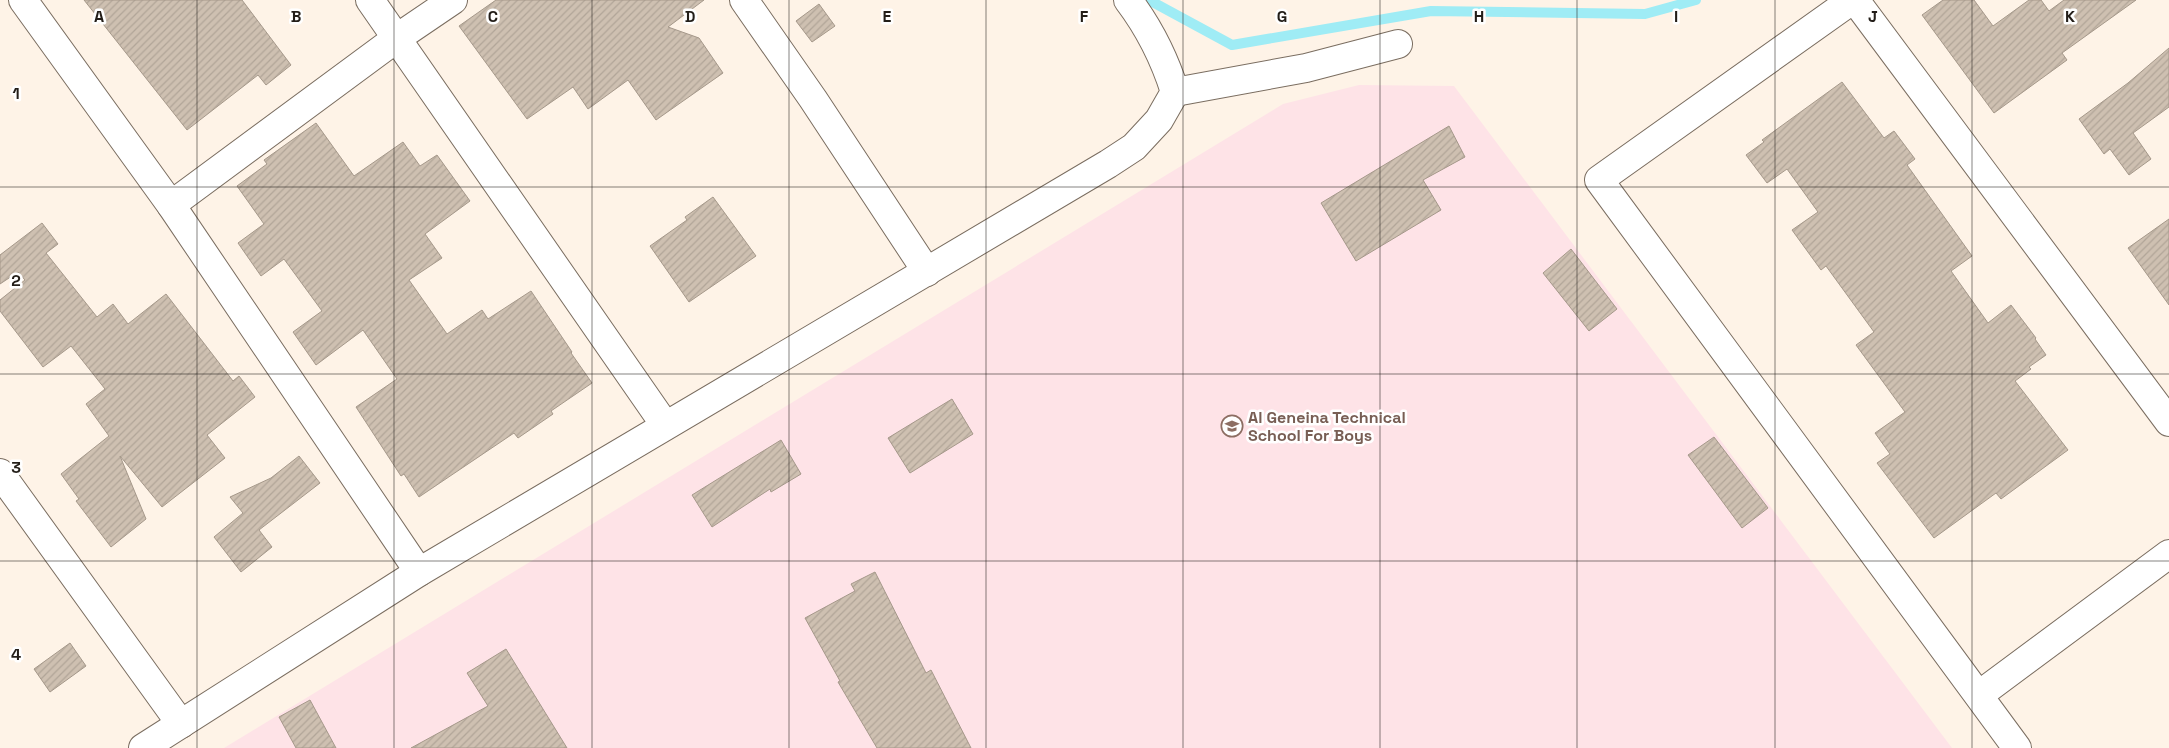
<svg xmlns="http://www.w3.org/2000/svg" width="2169" height="748" viewBox="0 0 2169 748" font-family="'Space Grotesk',sans-serif">
  <style>
    .education { fill: #fee3e7 }
    .lines { fill: none; stroke-linecap: round; stroke-linejoin: round }
    .stream { stroke: #9fecf5; stroke-width: 10 }
    .building { fill: url(#building-hatch); stroke: #a5988a }
    .street-casing { stroke: #7a6d60; stroke-width: 30 }
    .street { stroke: #fff; stroke-width: 28 }
    .grid { fill: none; stroke: #231e19; stroke-width: 1; stroke-opacity: 0.55 }
    .labels { text-anchor: middle; dominant-baseline: central; stroke-width: 5; stroke-linejoin: round; paint-order: stroke }
    .education-label { font-size: 16px; font-weight: bold; fill: #785e54; stroke: #fff; text-anchor: start }
    .grid-label { font-size: 16px; text-anchor: middle; font-weight: bold; fill: #231e19; stroke: #fff; stroke-width: 5; stroke-linejoin: round; paint-order: stroke }
  </style>
  <defs>
    <pattern id="building-hatch" width="6" height="6" patternUnits="userSpaceOnUse" patternTransform="scale(1.25)"><rect width="6" height="6" fill="#cec0b1"/><path d="M-1 1l2-2M0 6l6-6M5 7l2-2" fill="none" stroke="#b1a598"/></pattern>
  </defs>
  <rect width="100%" height="100%" fill="#fef3e7"/>
  <path class="education" d="M1359 85 1454 86 1952 748H224L1283 104Z"/>
  <g class="lines">
    <path class="stream" d="M1149 0 1232 45 1431 11 1645 14 1696 0"/>
  </g>
  <g class="building">
    <path d="M84 0H242L291 65 266 85 258 75 187 130Z"/>
    <path d="M496 0H704L668 27 699 38 723 73 656 120 628 80 588 109 573 87 527 119 459 26Z"/>
    <path d="M1943 0H1974L1993 26 2029 0H2041L2049 11 2064 0H2136L2062 53 2067 60 1994 113 1922 15Z"/>
    <path d="M819 4 835 26 812 42 796 21Z"/>
    <path d="M2169 48V107L2133 133 2151 159 2129 175 2110 149 2104 154 2079 119 2128 83Z"/>
    <path d="M1842 82 1884 138 1894 131 1915 159 1907 165 1972 256 1951 271 1988 323 2011 305 2036 338 2035 339 2046 355 2029 367 2031 369 2015 381 2068 450 2001 499 1996 493 1934 538 1877 463 1890 454 1875 433 1905 412 1856 345 1874 332 1826 266 1821 270 1792 230 1818 212 1787 169 1767 183 1746 155 1764 142 1762 140Z"/>
    <path d="M316 123 354 176 403 142 420 166 437 155 470 201 425 234 442 258 409 280 447 334 482 310 488 319 531 291 572 352 571 353 592 383 551 411 553 414 518 438 514 433 419 497 404 474 401 476 356 407 397 379 363 330 316 365 293 332 322 311 284 259 261 276 238 243 264 224 237 186 267 164 264 160Z"/>
    <path d="M1449 126 1465 157 1423 180 1441 210 1356 261 1321 203Z"/>
    <path d="M713 197 756 256 689 302 650 246 687 220 685 217Z"/>
    <path d="M2169 219V305L2128 248Z"/>
    <path d="M42 223 58 244 46 253 97 317 113 304 128 324 166 294 233 381 239 376 255 397 207 435 225 458 162 507 120 456 146 519 111 547 76 501 79 499 61 474 109 436 86 404 105 389 71 346 43 367 0 311V300L25 280 18 272 0 284V255Z"/>
    <path d="M1571 249 1617 309 1589 331 1543 273Z"/>
    <path d="M952 399 973 434 910 473 888 438Z"/>
    <path d="M1714 437 1768 508 1742 528 1688 455Z"/>
    <path d="M781 440 801 474 771 492 770 489 712 527 692 495Z"/>
    <path d="M299 456 320 483 259 530 272 547 241 572 214 537 243 513 230 497 271 478Z"/>
    <path d="M875 572 926 673 931 670 971 748H877L838 682 840 681 805 618 855 591 851 584Z"/>
    <path d="M70 643 86 666 50 692 34 669Z"/>
    <path d="M506 649 567 748H411L488 706 467 673Z"/>
    <path d="M310 700 336 748H296L279 717Z"/>
  </g>
  <g class="lines">
    <g class="street-casing">
      <g id="street">
        <path d="M23 0 171 205 419 572"/>
        <path d="M370 0 665 425"/>
        <path d="M744 0 813 99 927 272"/>
        <path d="M1852 0 1599 180 2017 748"/>
        <path d="M1855 0 2169 422"/>
        <path d="M1175 92 1306 68 1398 44"/>
        <path d="M171 205 397 38 453 0"/>
        <path d="M0 473 181 724"/>
        <path d="M1979 695 2169 554"/>
        <path d="M143 748 419 572 1108 164 1134 147 1159 120 1175 92C1164 57 1150 29 1128 0"/>
      </g>
    </g>
    <use href="#street" class="street"/>
  </g>
  <path class="grid" d="M197 0V748M394 0V748M592 0V748M789 0V748M986 0V748M1183 0V748M1380 0V748M1577 0V748M1775 0V748M1972 0V748M0 187H2169M0 374H2169M0 561H2169"/>
  <defs>
    <g id="university-ring" transform="scale(1.125)"><circle r="9.5" fill="#fff" stroke="#8d6e63" stroke-width="1.5"/><path d="M0-5L7-2L0 1L-7-2ZM-4 1L0 2.5L4 1V4Q0 6-4 4Z" fill="#8d6e63"/></g>
  </defs>
  <g fill-rule="evenodd">
    <use href="#university-ring" x="1232" y="426"/>
  </g>
  <g class="labels">
    <g class="education-label">
      <text x="1248" y="417">Al Geneina Technical<tspan x="1248" dy="18">School For Boys</tspan></text>
    </g>
  </g>
  <g class="grid-label">
    <text x="99" y="22">A</text>
    <text x="296" y="22">B</text>
    <text x="493" y="22">C</text>
    <text x="690" y="22">D</text>
    <text x="887" y="22">E</text>
    <text x="1084" y="22">F</text>
    <text x="1282" y="22">G</text>
    <text x="1479" y="22">H</text>
    <text x="1676" y="22">I</text>
    <text x="1873" y="22">J</text>
    <text x="2070" y="22">K</text>
    <text x="16" y="99">1</text>
    <text x="16" y="286">2</text>
    <text x="16" y="473">3</text>
    <text x="16" y="660">4</text>
  </g>
</svg>
